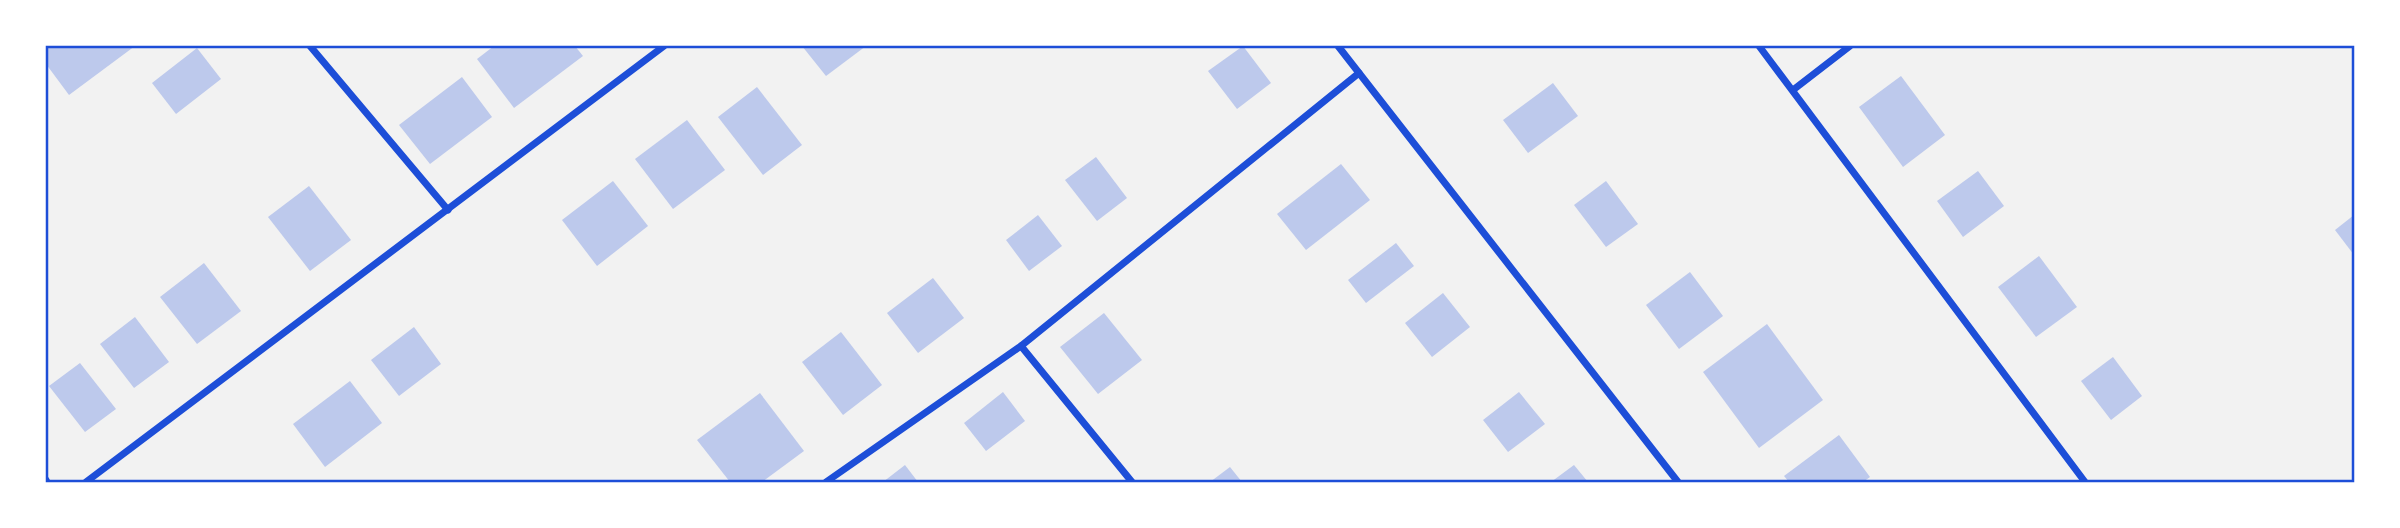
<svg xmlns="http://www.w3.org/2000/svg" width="2400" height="528" viewBox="0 0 2400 528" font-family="'Fira Sans',sans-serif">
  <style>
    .building { fill: #bdc9ec }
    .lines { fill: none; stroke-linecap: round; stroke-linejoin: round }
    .minor { stroke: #1d4ed8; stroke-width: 7 }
    .neatline { fill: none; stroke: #1d4ed8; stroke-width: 2.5 }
  </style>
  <rect width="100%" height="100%" fill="#f2f2f2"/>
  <g class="building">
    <path d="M46 46H135L69 95 46 64Z"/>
    <path d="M494 46H575L583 56 514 108 477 59Z"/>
    <path d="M802 46H866L826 76Z"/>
    <path d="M1243 46 1271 83 1237 109 1208 71Z"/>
    <path d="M197 48 221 79 176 114 152 83Z"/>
    <path d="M1901 76 1945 135 1903 167 1859 107Z"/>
    <path d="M462 77 492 117 430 164 399 125Z"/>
    <path d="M1553 83 1578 116 1528 153 1503 120Z"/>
    <path d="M757 87 802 145 763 175 718 117Z"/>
    <path d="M687 120 725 170 673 209 635 159Z"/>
    <path d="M1096 157 1127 198 1097 221 1065 180Z"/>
    <path d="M1341 164 1370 200 1306 250 1277 214Z"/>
    <path d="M1978 171 2004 206 1963 237 1937 201Z"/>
    <path d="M613 181 648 226 597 266 562 220Z"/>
    <path d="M1606 181 1638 224 1606 247 1574 205Z"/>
    <path d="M309 186 351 240 310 271 268 217Z"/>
    <path d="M1038 215 1062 246 1029 271 1006 240Z"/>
    <path d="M2354 215V255L2335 230Z"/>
    <path d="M1396 243 1414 266 1366 303 1348 280Z"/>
    <path d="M2039 256 2077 307 2036 337 1998 287Z"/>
    <path d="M204 263 241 311 197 344 160 297Z"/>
    <path d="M1690 272 1723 316 1679 349 1646 305Z"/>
    <path d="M933 278 964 318 918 353 887 313Z"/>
    <path d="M1443 293 1470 327 1432 357 1405 323Z"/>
    <path d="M1104 313 1142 360 1098 394 1060 347Z"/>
    <path d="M135 317 169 362 134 388 100 344Z"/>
    <path d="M1767 324 1823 400 1759 448 1703 372Z"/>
    <path d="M414 327 441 364 399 396 371 360Z"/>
    <path d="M841 332 882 385 843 415 802 362Z"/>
    <path d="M2113 357 2142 396 2111 420 2081 381Z"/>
    <path d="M80 363 116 409 85 432 49 386Z"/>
    <path d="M350 381 382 423 325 467 293 424Z"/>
    <path d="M1003 392 1025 421 986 451 964 423Z"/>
    <path d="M1519 392 1545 424 1508 452 1483 420Z"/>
    <path d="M760 393 804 451 762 482H730L697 440Z"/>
    <path d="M1839 435 1870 477 1863 482H1789L1784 476Z"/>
    <path d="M905 465 918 482H883Z"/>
    <path d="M1574 465 1588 482H1551Z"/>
    <path d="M1230 467 1242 482H1210Z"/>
  </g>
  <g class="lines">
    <g class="minor">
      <path d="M310 46 448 210"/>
      <path d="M1338 46 1678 482"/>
      <path d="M1759 46 2085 482"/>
      <path d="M1793 90 1850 46"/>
      <path d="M1021 346 1132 482"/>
      <path d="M46 480 47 482"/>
      <path d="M86 482 664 46"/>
      <path d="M826 482 1021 346 1359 73"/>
    </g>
  </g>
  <rect width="2400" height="528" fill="none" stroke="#ffffff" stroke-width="94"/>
  <rect x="47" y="47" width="2306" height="434" class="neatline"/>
</svg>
